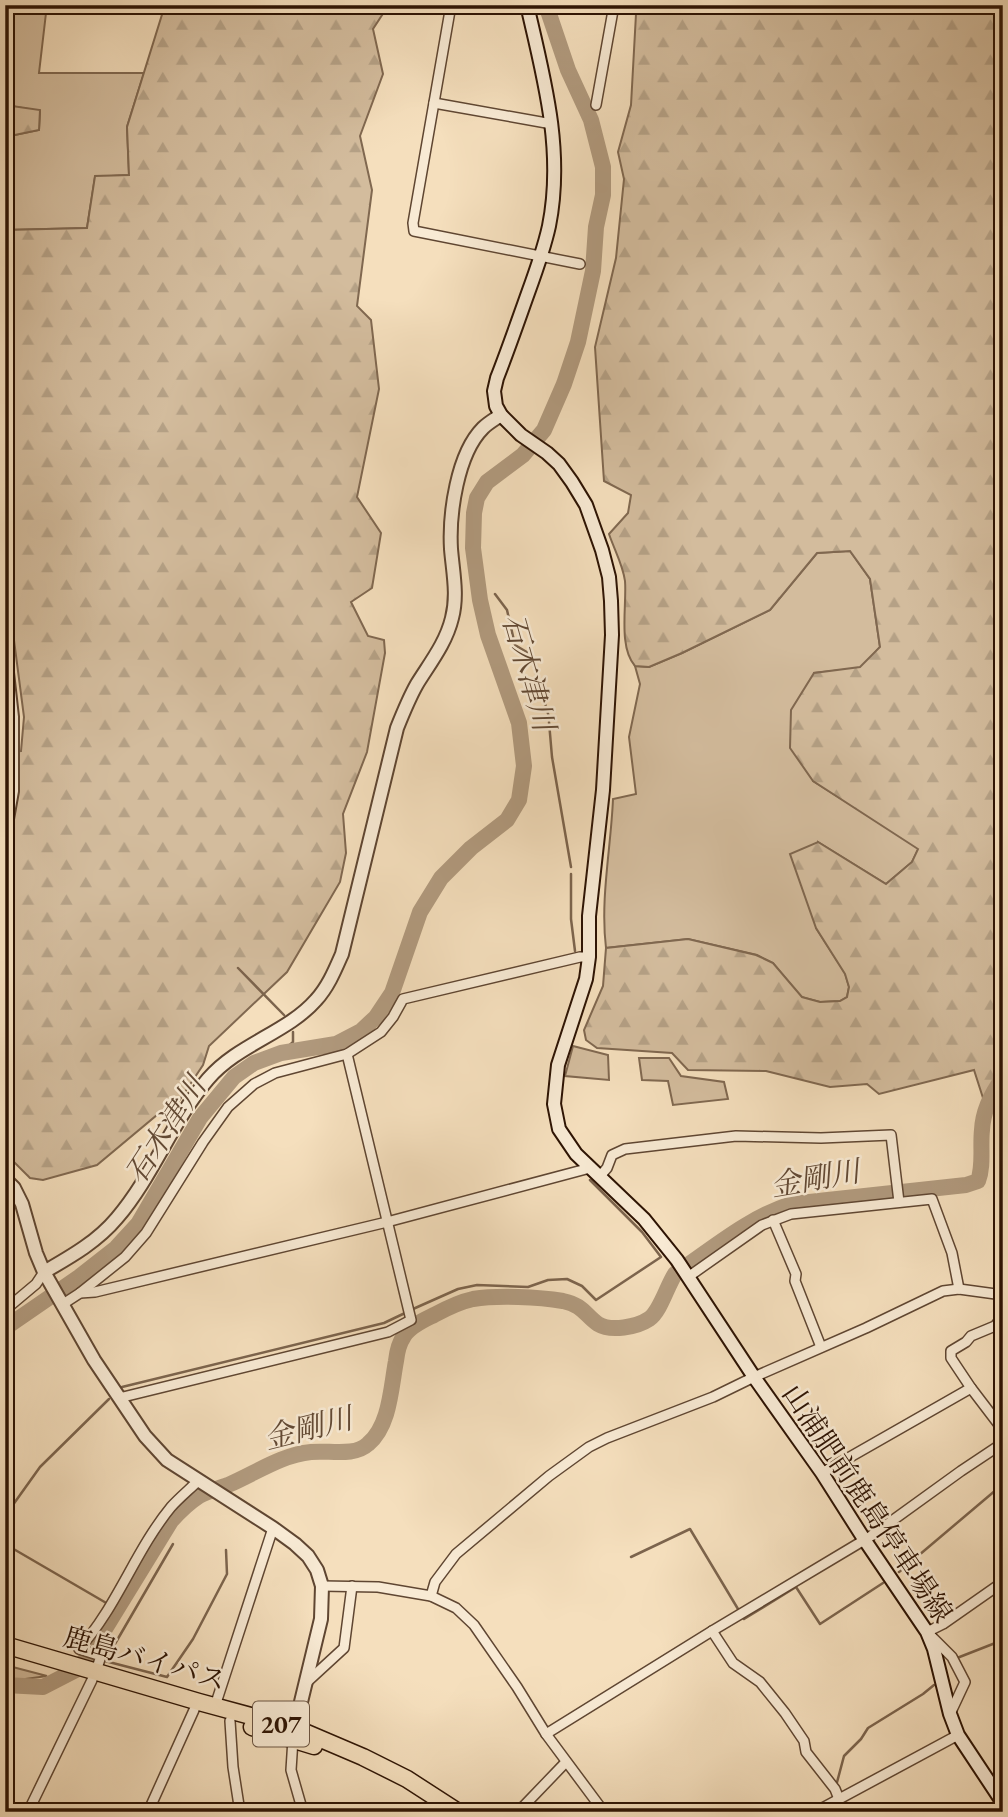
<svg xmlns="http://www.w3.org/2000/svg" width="1008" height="1817" viewBox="0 0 1008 1817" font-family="'EB Garamond','Noto Serif JP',serif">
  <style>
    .green { fill: #d3bc9d; stroke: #806850; stroke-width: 2 }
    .forest { fill: url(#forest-firs); stroke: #806850; stroke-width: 2 }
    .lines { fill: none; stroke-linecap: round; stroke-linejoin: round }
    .stream { stroke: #7c644d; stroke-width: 2.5 }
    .river { stroke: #b19a7e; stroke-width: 16 }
    .minor-casing { stroke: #5f4632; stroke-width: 12 }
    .tertiary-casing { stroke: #5f4632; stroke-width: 16 }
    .secondary-casing { stroke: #2d1303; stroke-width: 16 }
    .trunk-casing { stroke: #2d1303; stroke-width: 19 }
    .minor { stroke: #f8ead4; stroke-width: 9 }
    .tertiary { stroke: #f8ead4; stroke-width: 12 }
    .secondary { stroke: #f8ead4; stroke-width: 12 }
    .trunk { stroke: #f5dfbd; stroke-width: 16 }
    .labels { text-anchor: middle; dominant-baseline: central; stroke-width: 5; stroke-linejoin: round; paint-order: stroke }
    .shield { fill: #f8ead4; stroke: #6a5442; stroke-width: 2 }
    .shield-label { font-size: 26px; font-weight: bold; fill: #2d1303 }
    .street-label { font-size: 28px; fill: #2d1303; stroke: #f8ead4 }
    .water-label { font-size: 30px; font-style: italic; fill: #624934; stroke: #f8ead4 }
  </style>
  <defs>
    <pattern id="forest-firs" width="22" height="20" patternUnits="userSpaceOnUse" patternTransform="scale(1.75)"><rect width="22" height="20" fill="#d3bc9d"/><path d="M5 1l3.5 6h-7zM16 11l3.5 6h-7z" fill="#b5a186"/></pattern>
  </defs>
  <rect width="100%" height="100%" fill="#f5dfbd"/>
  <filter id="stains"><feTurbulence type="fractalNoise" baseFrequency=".00286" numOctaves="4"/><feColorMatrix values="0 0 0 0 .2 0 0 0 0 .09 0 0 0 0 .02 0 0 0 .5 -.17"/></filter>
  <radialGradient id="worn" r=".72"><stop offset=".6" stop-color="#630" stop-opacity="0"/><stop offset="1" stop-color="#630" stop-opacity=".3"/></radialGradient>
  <g class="green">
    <path d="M6 9 46 13 39 73H144L127 127 129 175 95 177 87 228 5 230V137L39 130 40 111 5 105Z"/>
    <path d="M850 551 870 579 880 647 861 668 814 673 813 781 919 848 912 862 886 884 818 842 816 928 845 973 849 987 847 997 840 1001 820 1002 801 997 773 963 757 955 688 939 606 948C600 899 611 848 613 799L636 794 629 737 640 684 635 666 649 667 682 653 770 610 817 553Z"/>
    <path d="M573 1046 608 1055 609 1080 565 1076Z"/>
    <path d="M639 1058H669L681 1076 724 1082 728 1099 673 1105 668 1081 642 1080Z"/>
    <path d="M5 1665 47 1676 18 1680 5 1678Z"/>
  </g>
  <g class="forest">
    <path d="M165 5H414L413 7 388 6 373 29 383 74 360 136 372 190 357 306 371 320 379 389 357 497 381 533 372 588 351 602 368 636 384 640 385 653 367 752 343 814 346 853 340 882 287 972 209 1046 203 1065 173 1110 157 1115 97 1165 43 1180 30 1178 14 1162 5 1129V752L21 751 24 717 12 625 5 624V230L87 228 95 176 129 175 127 127Z"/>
    <path d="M651 5H1003V1073L983 1098 974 1070 879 1094 867 1084 830 1087 766 1071 688 1070 672 1053 597 1048 586 1040 584 1030 603 986 606 948 688 939 756 955 773 963 802 997 820 1002 840 1001 847 997 849 987 845 974 816 928 790 854 818 842 886 884 912 862 918 849 813 781 790 748 791 710 814 673 860 667 880 647 870 579 850 551 817 553 770 610 682 653 649 667 635 666C618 647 627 605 625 581 623 565 614 549 609 534L628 513 631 495 604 481 595 347 616 258 624 179 618 152 631 105 636 14Z"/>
    <path d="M5 105 40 110 39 130 5 137Z"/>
  </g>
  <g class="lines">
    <g class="stream">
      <path d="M495 594 507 610 515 645 530 654 549 717"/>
      <path d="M549 722 552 757 571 867"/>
      <path d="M571 874V919L575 951"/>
      <path d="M238 968 284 1015"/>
      <path d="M281 1053 293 1042V1032"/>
      <path d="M413 1309 458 1289 477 1285 528 1287 548 1280 567 1279 582 1286 596 1300 661 1257 642 1232 590 1180"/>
      <path d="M122 1387 384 1323 405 1313"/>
      <path d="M5 1516 40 1467 109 1399"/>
      <path d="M5 1544 108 1604"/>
      <path d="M173 1544 105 1661 167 1677 193 1639 227 1574 226 1550"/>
      <path d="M631 1557 690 1529 738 1609"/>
      <path d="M899 1572 1003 1484"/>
      <path d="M744 1619 796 1587 820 1624 883 1583"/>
      <path d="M87 1658 96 1660"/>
      <path d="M957 1658 1003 1640"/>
      <path d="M836 1786 844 1756 861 1739 868 1728 923 1694 934 1685"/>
      <path d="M843 1812 844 1811"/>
    </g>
    <g class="river">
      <path d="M5 1328 79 1277 116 1248 138 1224 200 1118 234 1077 254 1063 281 1053 336 1044 361 1031 376 1017 392 993 420 912 441 878 471 848 507 820 519 800 524 766 519 723 488 635 480 600 473 548 474 513 477 498 487 482 523 455 544 430 564 384 578 342 593 271 596 227 603 195V167L591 120 568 70 546 5"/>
      <path d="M5 1685 43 1687 76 1670 87 1658 171 1521C180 1511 188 1503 199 1496 207 1491 218 1489 228 1485 256 1473 281 1455 311 1452 329 1450 354 1457 368 1444 390 1426 391 1387 396 1361 397 1352 399 1343 404 1336 410 1326 424 1320 434 1315 447 1308 459 1302 473 1299 498 1295 539 1297 563 1301 583 1305 585 1315 598 1324 611 1332 637 1327 649 1319 660 1312 667 1286 675 1274 712 1249 748 1218 791 1204L966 1185 978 1181C984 1165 980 1147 982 1130 983 1110 991 1094 1003 1078"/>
    </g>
    <g class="minor-casing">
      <g id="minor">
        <path d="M451 5 413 223 414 231 580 264"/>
        <path d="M434 103 552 124"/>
        <path d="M596 105 614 5"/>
        <path d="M600 1176 607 1168 612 1155 625 1149 736 1136 821 1138 891 1135 899 1202"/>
        <path d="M773 1220 796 1274 795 1281 821 1347"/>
        <path d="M688 1277 762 1225 791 1214 932 1199 952 1253 959 1289"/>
        <path d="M80 1293 125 1257 146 1233 203 1142 228 1107 254 1084 275 1073 347 1054 381 1032 393 1017 403 999 580 957H589"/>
        <path d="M63 1304 80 1293 95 1292 387 1222 590 1168"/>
        <path d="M5 1310 36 1284 44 1272"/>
        <path d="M1003 1316 995 1326 971 1336 966 1342 951 1351V1358L971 1388 1003 1430"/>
        <path d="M119 1398 388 1332 411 1320 347 1054"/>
        <path d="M822 1473 971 1388"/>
        <path d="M322 1586 378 1587 431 1596 456 1608 474 1625 517 1687 546 1734 604 1812"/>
        <path d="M431 1596 435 1582 456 1554 549 1476 589 1447 607 1438 713 1397 754 1377 866 1328 943 1291 959 1289 1003 1295"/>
        <path d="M712 1631 733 1663 760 1682 785 1713 804 1741 806 1752 835 1789 839 1799"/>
        <path d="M96 1671 101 1656 79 1649C117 1607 135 1551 171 1507 179 1498 190 1489 199 1480"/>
        <path d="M307 1682 344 1648 352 1586"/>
        <path d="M215 1706 273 1528"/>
        <path d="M950 1714 965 1682 952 1657 927 1632 943 1624 1003 1582"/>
        <path d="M230 1721 233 1767 240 1812"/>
        <path d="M546 1734 712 1631 871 1536 961 1471 1003 1443"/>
        <path d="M293 1739 291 1770 303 1812"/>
        <path d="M28 1812 92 1680"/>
        <path d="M148 1812 194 1710"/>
        <path d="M518 1812 566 1762"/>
        <path d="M815 1812 958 1735"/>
      </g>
    </g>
    <g class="tertiary-casing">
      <g id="tertiary">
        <path d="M5 655 12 717V791L5 830"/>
        <path d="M5 1179 14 1188 22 1204 36 1253 44 1272 94 1360 145 1436 167 1460 273 1528 295 1544 308 1556 317 1570 322 1586 321 1619 293 1735"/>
        <path d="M44 1272C70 1257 97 1242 117 1218 153 1176 172 1121 208 1079 238 1044 287 1033 316 1000 328 987 335 970 342 954L397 728C403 713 409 698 417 684 430 663 446 643 452 618 458 595 453 573 451 549 449 514 457 454 483 428 488 423 495 419 501 415"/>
      </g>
    </g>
    <g class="secondary-casing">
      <path id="secondary" d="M527 5C544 78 564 151 549 226 544 249 536 271 528 293 518 321 508 350 497 378L494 391 496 406 501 415 521 435 547 453 559 464 572 482 586 505 602 550 609 577 611 601 612 635 603 790 589 916V957L586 979 558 1065 554 1104 559 1129 576 1154 644 1219 677 1260 754 1377 822 1473 864 1539 927 1632 934 1649 950 1714 958 1735 1003 1803"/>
    </g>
    <g class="trunk-casing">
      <g id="trunk">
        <path d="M5 1645 199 1702 295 1728 363 1757 407 1779 458 1812"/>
        <path d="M252 1727 314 1746"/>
      </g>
    </g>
    <use href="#minor" class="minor"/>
    <use href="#tertiary" class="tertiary"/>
    <use href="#secondary" class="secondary"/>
    <use href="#trunk" class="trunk"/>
  </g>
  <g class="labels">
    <rect class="shield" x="253" y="1701.5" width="56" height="45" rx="5"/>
    <g class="shield-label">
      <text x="281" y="1724">207</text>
    </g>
    <g class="street-label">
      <text transform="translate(868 1503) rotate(56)">山浦肥前鹿島停車場線</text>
      <text transform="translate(145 1658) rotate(16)">鹿島バイパス</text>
    </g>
    <g class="water-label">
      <text transform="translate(529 672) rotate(74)">石木津川</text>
      <text transform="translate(165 1130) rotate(-57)">石木津川</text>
      <text transform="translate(815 1178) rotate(-10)">金剛川</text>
      <text transform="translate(308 1428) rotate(-14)">金剛川</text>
    </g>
  </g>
  <rect width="1008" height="1817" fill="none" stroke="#f5dfbd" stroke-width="28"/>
  <rect x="7" y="7" width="994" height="1803" fill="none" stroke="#2d1303" stroke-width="3.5"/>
  <rect x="14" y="14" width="980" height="1789" fill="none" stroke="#2d1303" stroke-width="2"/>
  <rect width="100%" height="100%" filter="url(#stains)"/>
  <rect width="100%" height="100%" fill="url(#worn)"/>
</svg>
